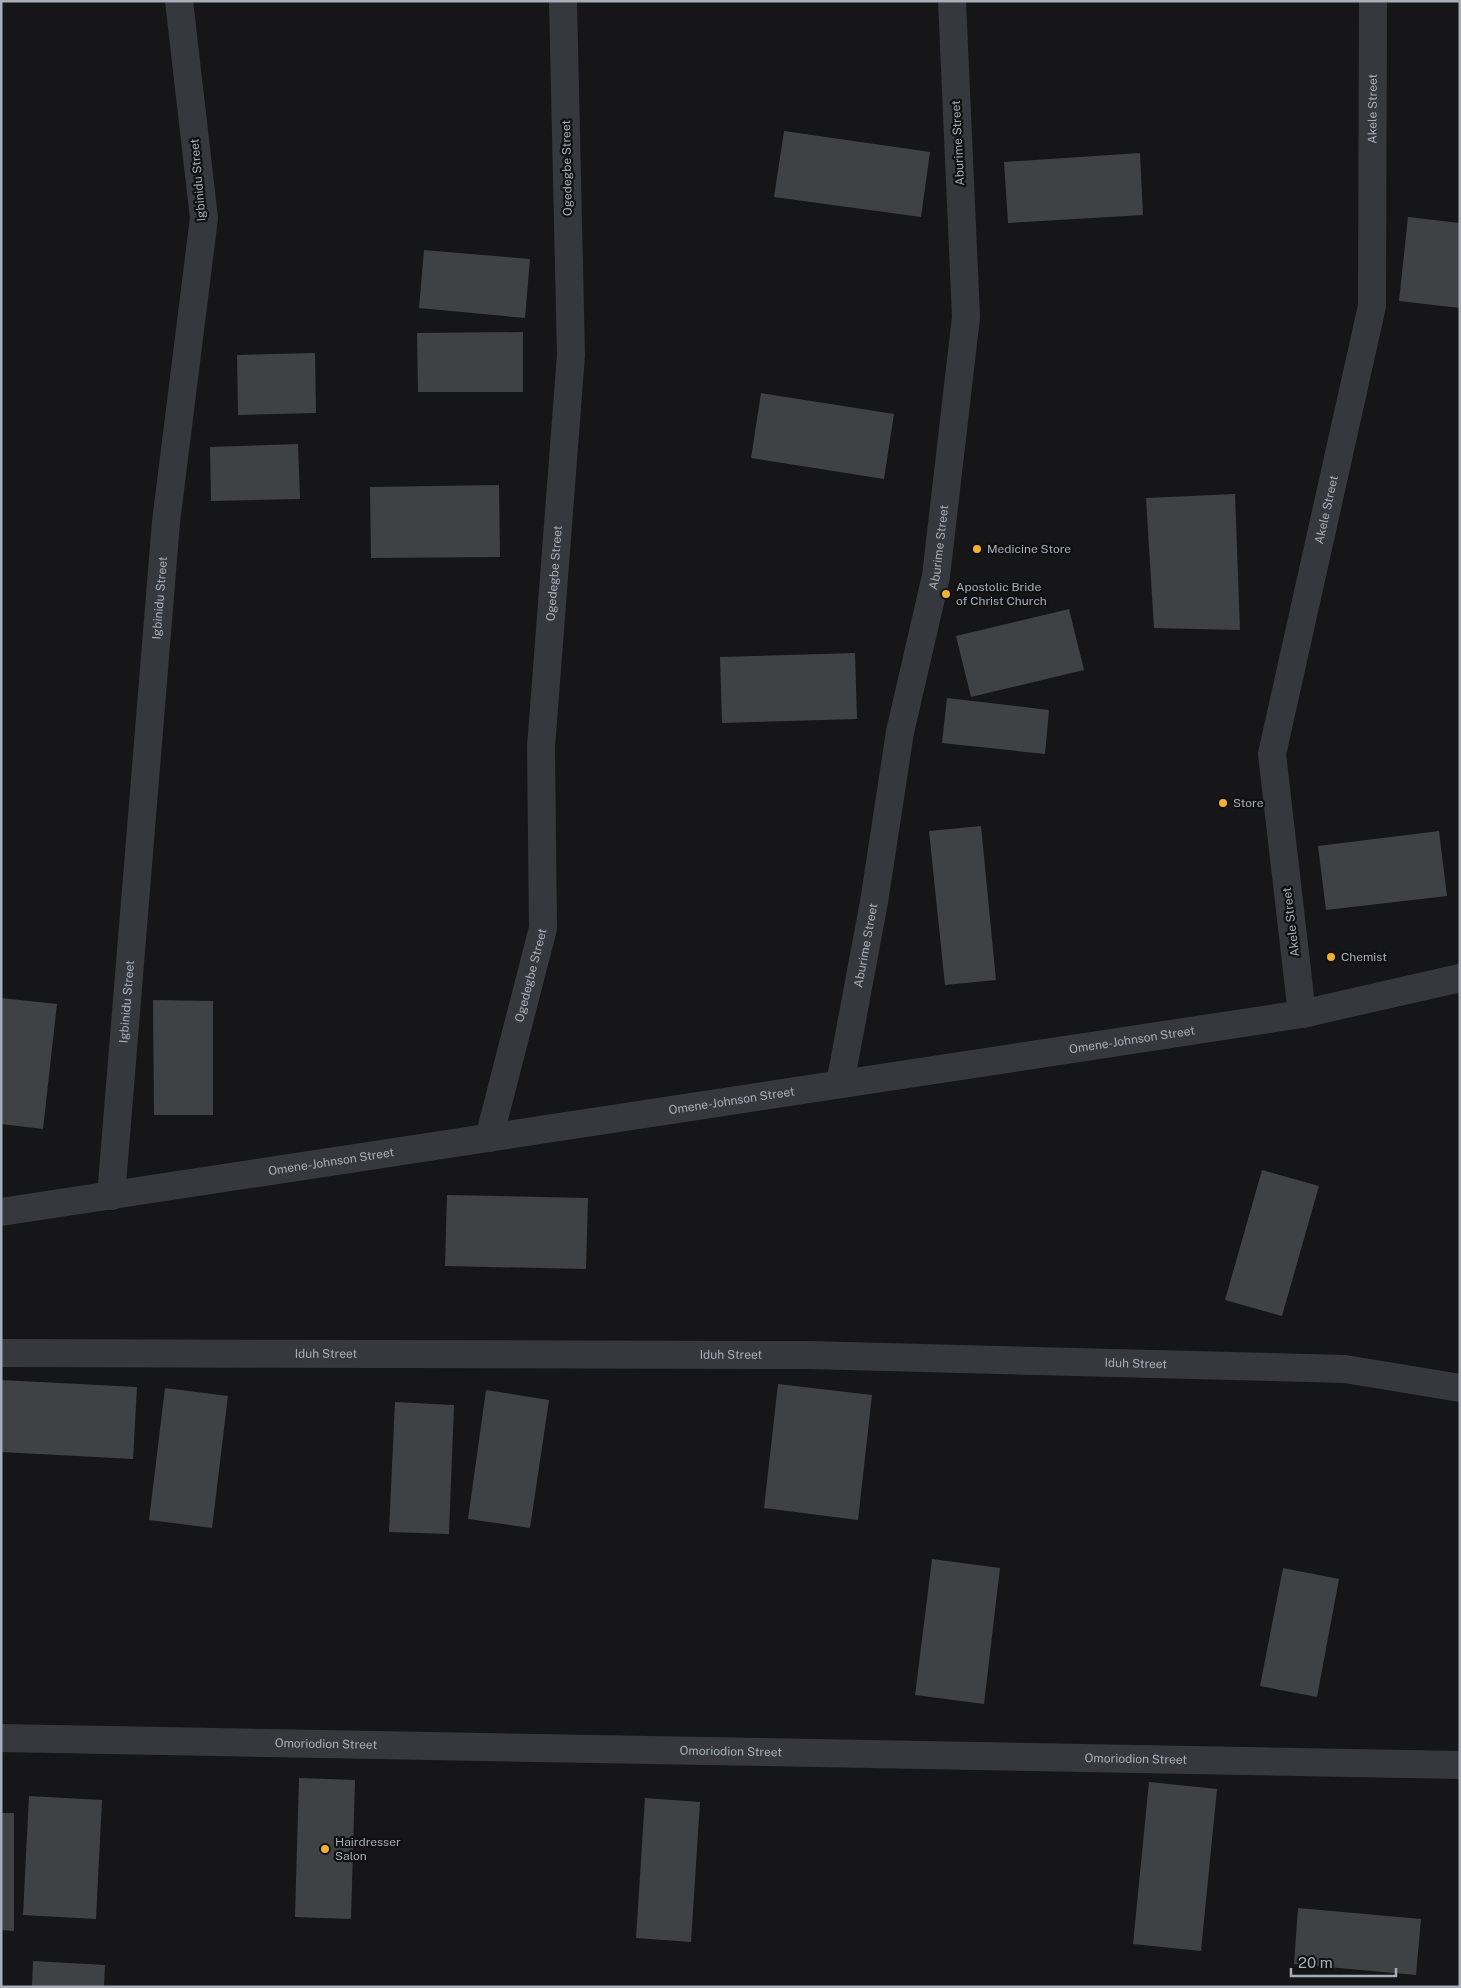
<svg xmlns="http://www.w3.org/2000/svg" width="1461" height="1988" viewBox="0 0 1461 1988" font-family="'Public Sans',sans-serif">
  <style>
    .building { fill: #404145 }
    .lines { fill: none; stroke-linecap: round; stroke-linejoin: round }
    .street { stroke: #37383d; stroke-width: 28 }
    .poi-dot { fill: #f2b134; stroke: #111113; stroke-width: 2 }
    .labels { text-anchor: middle; dominant-baseline: central; stroke-width: 4.5; stroke-linejoin: round; paint-order: stroke }
    .street-label { font-size: 12px; fill: #a8adb8; stroke: #111113 }
    .poi-label { font-size: 12px; fill: #a8adb8; stroke: #111113; text-anchor: start }
  </style>
  <rect width="100%" height="100%" fill="#161618"/>
  <g class="building">
    <path d="M784 131 930 152 921 217 774 197Z"/>
    <path d="M1140 153 1143 215 1008 223 1004 162Z"/>
    <path d="M1408 217 1460 223V308L1399 301Z"/>
    <path d="M424 250 530 259 525 318 419 308Z"/>
    <path d="M523 332V392H418L417 333Z"/>
    <path d="M315 353 316 413 238 415 237 355Z"/>
    <path d="M761 393 894 414 884 479 751 458Z"/>
    <path d="M298 444 300 499 211 501 210 447Z"/>
    <path d="M499 485 500 557 371 558 370 487Z"/>
    <path d="M1235 494 1240 630 1154 628 1146 498Z"/>
    <path d="M1069 609 1084 670 971 697 956 636Z"/>
    <path d="M855 653 857 719 722 723 720 657Z"/>
    <path d="M947 698 1049 710 1045 754 942 743Z"/>
    <path d="M981 826 996 980 945 985 929 831Z"/>
    <path d="M1439 831 1447 896 1326 910 1318 846Z"/>
    <path d="M1 998 57 1004 43 1129 1 1124Z"/>
    <path d="M153 1000 213 1001V1115H154Z"/>
    <path d="M1262 1170 1319 1186 1282 1316 1225 1300Z"/>
    <path d="M447 1195 588 1198 586 1269 445 1266Z"/>
    <path d="M1 1380 137 1387 133 1459 1 1452Z"/>
    <path d="M778 1384 872 1395 858 1520 764 1508Z"/>
    <path d="M165 1388 228 1396 212 1528 149 1520Z"/>
    <path d="M486 1390 549 1400 530 1528 468 1519Z"/>
    <path d="M395 1402 454 1405 449 1534 389 1532Z"/>
    <path d="M932 1559 1000 1568 984 1704 915 1695Z"/>
    <path d="M1283 1568 1339 1579 1317 1697 1260 1686Z"/>
    <path d="M299 1778 355 1780 351 1919 295 1917Z"/>
    <path d="M1149 1782 1217 1789 1201 1951 1133 1944Z"/>
    <path d="M29 1796 102 1800 96 1919 23 1915Z"/>
    <path d="M645 1798 700 1802 691 1942 636 1938Z"/>
    <path d="M1 1813H14V1931L1 1930Z"/>
    <path d="M1298 1908 1421 1919 1416 1975 1294 1964Z"/>
    <path d="M33 1961 105 1965 104 1987H32Z"/>
  </g>
  <g class="lines">
    <g class="street">
      <path id="s1" d="M1302 1014 1272 754 1372 306 1373 1"/>
      <path id="s2" d="M840 1084 874 902 900 732 936 576 966 317 952 1"/>
      <path id="s3" d="M489 1138 543 928 541 747 571 355 563 1"/>
      <path id="s4" d="M111 1196 166 522 204 218 179 1"/>
      <path id="s5" d="M1 1212 1302 1014 1460 978"/>
      <path id="s6" d="M1 1353 809 1355 1345 1369 1460 1388"/>
      <path id="s7" d="M1 1738 1460 1765"/>
    </g>
  </g>
  <g class="poi-dot">
    <circle cx="977" cy="549" r="5"/>
    <circle cx="946" cy="594" r="5"/>
    <circle cx="1223" cy="803" r="5"/>
    <circle cx="1331" cy="957" r="5"/>
    <circle cx="325" cy="1849" r="5"/>
  </g>
  <g class="labels">
    <g class="street-label">
      <text stroke="none"><textPath href="#s1" startOffset="918">Akele Street</textPath></text>
      <text transform="translate(958 143) rotate(-93)">Aburime Street</text>
      <text transform="translate(567 168) rotate(-91)">Ogedegbe Street</text>
      <text transform="translate(198 180) rotate(-95)">Igbinidu Street</text>
      <text stroke="none"><textPath href="#s1" startOffset="512">Akele Street</textPath></text>
      <text stroke="none"><textPath href="#s2" startOffset="546">Aburime Street</textPath></text>
      <text stroke="none"><textPath href="#s3" startOffset="572">Ogedegbe Street</textPath></text>
      <text stroke="none"><textPath href="#s4" startOffset="600">Igbinidu Street</textPath></text>
      <text transform="translate(1291 922) rotate(-97)">Akele Street</text>
      <text stroke="none"><textPath href="#s2" startOffset="141">Aburime Street</textPath></text>
      <text stroke="none"><textPath href="#s3" startOffset="168">Ogedegbe Street</textPath></text>
      <text stroke="none"><textPath href="#s4" startOffset="195">Igbinidu Street</textPath></text>
      <text stroke="none"><textPath href="#s5" startOffset="1144">Omene-Johnson Street</textPath></text>
      <text stroke="none"><textPath href="#s5" startOffset="739">Omene-Johnson Street</textPath></text>
      <text stroke="none"><textPath href="#s5" startOffset="334">Omene-Johnson Street</textPath></text>
      <text stroke="none"><textPath href="#s6" startOffset="325">Iduh Street</textPath></text>
      <text stroke="none"><textPath href="#s6" startOffset="730">Iduh Street</textPath></text>
      <text stroke="none"><textPath href="#s6" startOffset="1135">Iduh Street</textPath></text>
      <text stroke="none"><textPath href="#s7" startOffset="325">Omoriodion Street</textPath></text>
      <text stroke="none"><textPath href="#s7" startOffset="730">Omoriodion Street</textPath></text>
      <text stroke="none"><textPath href="#s7" startOffset="1135">Omoriodion Street</textPath></text>
    </g>
    <g class="poi-label">
      <text x="987" y="549">Medicine Store</text>
      <text x="956" y="587">Apostolic Bride<tspan x="956" dy="14">of Christ Church</tspan></text>
      <text x="1233" y="803">Store</text>
      <text x="1341" y="957">Chemist</text>
      <text x="335" y="1842">Hairdresser<tspan x="335" dy="14">Salon</tspan></text>
    </g>
  </g>
  <rect width="1461" height="1988" fill="none" stroke="#a8adb8" stroke-width="5"/>
  <path d="M1291 1968v8h105v-8" fill="none" stroke="#a8adb8" stroke-width="2.5"/>
  <text x="1298" y="1968" font-size="15" fill="#a8adb8" stroke="#111113" stroke-width="4" paint-order="stroke">20 m</text>
</svg>
